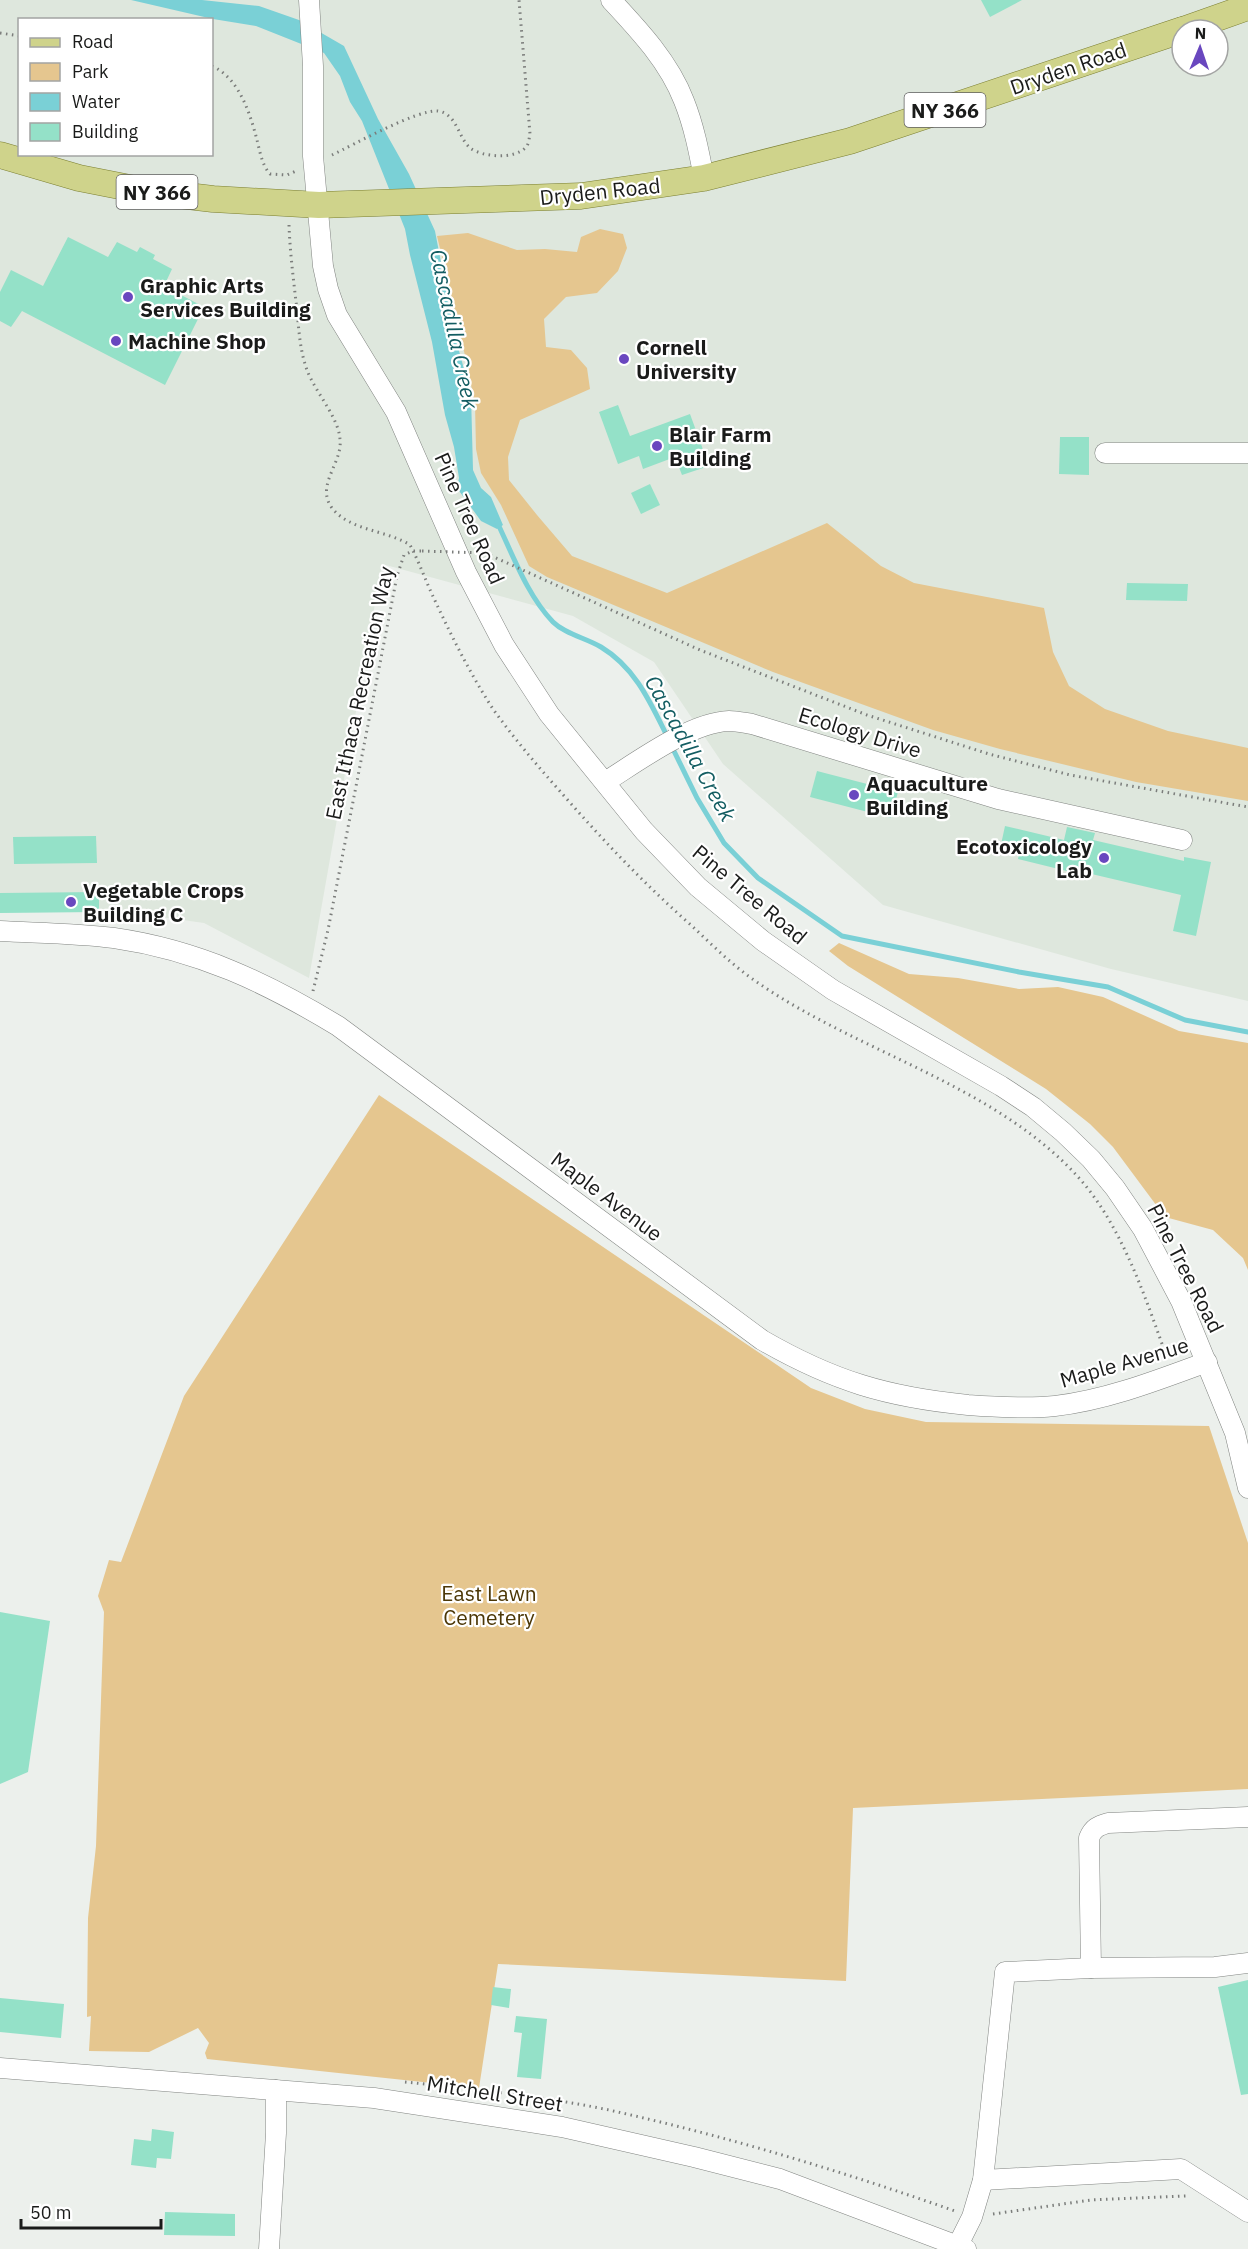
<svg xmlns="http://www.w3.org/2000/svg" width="1248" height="2249" viewBox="0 0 1248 2249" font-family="'IBM Plex Sans',sans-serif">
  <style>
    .built { fill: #dee7dd; fill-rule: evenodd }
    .green { fill: #e5c68f }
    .water { fill: #7ad0d6 }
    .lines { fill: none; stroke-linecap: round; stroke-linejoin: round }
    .stream { stroke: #7ad0d6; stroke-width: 5 }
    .building { fill: #94e1c8 }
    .minor-casing { stroke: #818481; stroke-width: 21 }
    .major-casing { stroke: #7b7f31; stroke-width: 27 }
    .path { stroke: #7b7d7b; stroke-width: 3; stroke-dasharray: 1.5 4.5; stroke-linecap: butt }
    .minor { stroke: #fff; stroke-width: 20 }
    .major { stroke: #cfd38b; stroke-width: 26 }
    .path-bridge { stroke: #7b7d7b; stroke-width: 3; stroke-dasharray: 1.5 4.5; stroke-linecap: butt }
    .poi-dot { fill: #6947bf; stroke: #fff; stroke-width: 2 }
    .labels { text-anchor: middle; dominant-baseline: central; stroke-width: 4.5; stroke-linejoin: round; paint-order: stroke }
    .shield { fill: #fff; stroke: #5f5f5f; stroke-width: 1.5 }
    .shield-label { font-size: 20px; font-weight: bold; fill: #1a1b1a }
    .street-label { font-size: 21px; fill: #1a1b1a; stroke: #fff }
    .poi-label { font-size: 21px; font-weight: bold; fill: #1a1b1a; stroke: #fff; text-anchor: start }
    .park-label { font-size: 21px; fill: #4c3706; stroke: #fff }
    .water-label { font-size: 22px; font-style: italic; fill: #135d62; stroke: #fff }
  </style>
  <rect width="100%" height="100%" fill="#ecf0ec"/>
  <path class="built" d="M0 0H1248V1001L1111 969 883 905 723 764 654 662 573 616 382 564 309 978 204 923 119 911 0 910ZM20 20H212V154H20ZM1182 30H1218V66H1182Z"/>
  <g class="green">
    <path d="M600 229 623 234 627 248 618 271 597 293 566 297 544 319 546 347 571 350 587 368 590 389 520 420 508 457 509 480 537 515 572 556 667 593 827 523 881 566 914 583 1044 608 1053 652 1069 686 1105 709 1168 731 1248 748V801L1136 782 1000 749 933 730 773 672 547 577 529 566 501 505 481 473 476 449 475 404 459 327 437 236 468 233 517 250 545 249 577 252 581 237Z"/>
    <path d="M839 943 909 974 958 978 1019 989 1058 987 1103 997 1179 1031 1248 1043V1270L1243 1258 1213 1230 1165 1217 1113 1147 1090 1124 1046 1089 848 966 829 951Z"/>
    <path d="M379 1095 811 1388 865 1409 926 1422 1209 1426 1248 1543V1789L853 1808 846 1981 498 1964 479 2088 207 2059 205 2053 209 2043 198 2028 149 2052 89 2051 91 2016 87 2017 88 1918 96 1846 104 1612 98 1596 109 1560 121 1562 184 1396Z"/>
  </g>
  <path class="water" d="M131 0H202L259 6 299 20 344 46 378 119 409 174 435 231 455 336 471 395 473 470 481 488 491 497 503 525 497 529 481 521 457 488 459 478 454 447 445 415 432 342 410 255 405 229 362 121 350 102 340 76 324 53 256 26 213 19Z"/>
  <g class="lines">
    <g class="stream">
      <path d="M497 522C513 555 527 595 553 622 565 634 586 638 601 647 636 668 651 704 668 738"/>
      <path d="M672 747 697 798 724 843 758 878 842 936 1019 972 1108 987 1185 1020 1248 1032"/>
    </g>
  </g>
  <g class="building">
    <path d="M981 0H1022L990 17Z"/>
    <path d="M68 237 108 257 117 242 137 252 140 247 155 255 153 259 172 269 164 286 204 307 165 385 22 311 11 327 0 321V292L11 270 43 286Z"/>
    <path d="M618 405 630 436 690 414 709 466 682 475 675 457 643 469 639 456 618 464 599 412Z"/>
    <path d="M1060 437H1089V475L1059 474Z"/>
    <path d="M650 484 660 505 641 514 631 493Z"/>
    <path d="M1127 583 1188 584 1187 601 1126 600Z"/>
    <path d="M817 771 898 792 891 818 810 797Z"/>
    <path d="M1005 826 1064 840 1067 827 1095 833 1093 840 1184 861V857L1211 862 1196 936 1173 931 1181 895 1083 872V875L1018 859 1019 854 1000 849Z"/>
    <path d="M96 836 97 863 14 864 13 837Z"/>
    <path d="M99 892V912L0 913V893Z"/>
    <path d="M0 1612 50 1621 28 1772 0 1784Z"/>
    <path d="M1248 1980V2094L1241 2095 1218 1987Z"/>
    <path d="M493 1987 511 1989 509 2008 491 2005Z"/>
    <path d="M0 1998 64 2004 61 2038 0 2032Z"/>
    <path d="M516 2016 547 2019 541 2079 517 2077 522 2033 514 2032Z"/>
    <path d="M152 2129 174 2132 171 2159 157 2158 156 2168 131 2165 134 2139 151 2141Z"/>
    <path d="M165 2212 235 2214V2236L164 2235Z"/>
  </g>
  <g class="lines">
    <g class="minor-casing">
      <g id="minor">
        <path d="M309 0 313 66V156L323 266 328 289 337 315 396 412 466 572 504 645 549 714 644 831 698 887 763 941 833 990 1001 1086 1033 1107 1063 1132 1091 1159 1115 1188 1143 1229 1181 1301 1235 1433 1248 1488"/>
        <path d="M611 0C639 30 669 62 684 101 694 126 699 152 704 178"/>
        <path d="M1105 453H1248"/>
        <path d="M605 782C637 762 691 722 729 721 737 721 745 723 752 724L998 799 1182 840"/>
        <path d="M0 931C38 933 76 933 114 938 198 950 267 983 338 1026L762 1340C833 1381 887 1397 968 1405 996 1407 1026 1409 1055 1406 1107 1400 1158 1380 1207 1362"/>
        <path d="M1091 1968 1089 1838C1093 1828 1098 1826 1108 1823L1248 1817"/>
        <path d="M0 2068 374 2098 562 2127 694 2157 780 2179 966 2249"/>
        <path d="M983 2180 1181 2169 1248 2212"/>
        <path d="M958 2245 972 2217 983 2180 1005 1972 1091 1968 1215 1967 1248 1963"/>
        <path d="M269 2249 276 2133V2090"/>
      </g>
    </g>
    <g class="major-casing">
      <g id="major">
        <path d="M1183 30 1248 7"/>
        <path d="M0 155 79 178 145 191 213 199 319 205 581 196 704 178 850 141 1182 30"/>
      </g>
    </g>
    <g class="path">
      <path d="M0 33 20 36"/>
      <path d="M212 66C239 78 250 113 257 140 260 152 262 165 270 174L287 175 296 171"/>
      <path d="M332 155C353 145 418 109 438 111 457 114 458 137 470 148 482 157 515 160 526 147 529 144 529 138 530 134L519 0"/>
      <path d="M289 225C290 254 294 283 297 311 299 331 300 351 307 370 315 392 338 416 340 439 343 463 315 485 332 508 350 531 387 530 410 545 418 560 424 576 431 592 449 631 469 672 493 709 513 737 535 763 558 789 600 837 643 883 691 925 709 942 727 960 747 975 850 1051 993 1082 1079 1178 1122 1226 1146 1299 1167 1358"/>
      <path d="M485 553 700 650 867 715 989 754 1070 775 1248 807"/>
      <path d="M313 991 328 930 397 576 404 555 413 551H422"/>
      <path d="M405 2082C473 2089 542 2096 609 2110 726 2136 841 2171 955 2211"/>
      <path d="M993 2214 1091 2200 1186 2196"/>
    </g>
    <use href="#minor" class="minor"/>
    <use href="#major" class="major"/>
    <path class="path-bridge" d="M422 551 485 553"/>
  </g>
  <g class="poi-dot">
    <circle cx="128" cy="297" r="6"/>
    <circle cx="116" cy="341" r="6"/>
    <circle cx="624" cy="359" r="6"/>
    <circle cx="657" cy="446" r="6"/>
    <circle cx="854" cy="795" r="6"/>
    <circle cx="1104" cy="858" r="6"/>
    <circle cx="71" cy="902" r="6"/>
  </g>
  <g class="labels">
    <g class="shield">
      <rect x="904.5" y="93" width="81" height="34" rx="4.5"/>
      <rect x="116.5" y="175" width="81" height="34" rx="4.5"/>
    </g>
    <g class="shield-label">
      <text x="945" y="110">NY 366</text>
      <text x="157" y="192">NY 366</text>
    </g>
    <g class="street-label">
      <text transform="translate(1068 68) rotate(-19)">Dryden Road</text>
      <text transform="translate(600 191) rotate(-6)">Dryden Road</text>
      <text transform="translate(470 518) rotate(66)">Pine Tree Road</text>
      <text transform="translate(359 693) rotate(-78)">East Ithaca Recreation Way</text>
      <text transform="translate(860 732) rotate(17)">Ecology Drive</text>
      <text transform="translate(750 894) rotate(40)">Pine Tree Road</text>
      <text transform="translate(607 1196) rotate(37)">Maple Avenue</text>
      <text transform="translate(1186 1268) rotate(63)">Pine Tree Road</text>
      <text transform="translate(1124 1362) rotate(-16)">Maple Avenue</text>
      <text transform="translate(495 2093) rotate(9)">Mitchell Street</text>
    </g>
    <g class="poi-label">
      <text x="140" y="285">Graphic Arts<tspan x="140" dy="24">Services Building</tspan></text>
      <text x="128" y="341">Machine Shop</text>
      <text x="636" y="347">Cornell<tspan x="636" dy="24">University</tspan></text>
      <text x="669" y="434">Blair Farm<tspan x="669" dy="24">Building</tspan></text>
      <text x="866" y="783">Aquaculture<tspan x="866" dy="24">Building</tspan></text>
      <text x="1092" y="846" text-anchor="end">Ecotoxicology<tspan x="1092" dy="24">Lab</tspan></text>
      <text x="83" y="890">Vegetable Crops<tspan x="83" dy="24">Building C</tspan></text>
    </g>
    <g class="park-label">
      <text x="489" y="1593">East Lawn<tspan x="489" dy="24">Cemetery</tspan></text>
    </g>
    <g class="water-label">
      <text transform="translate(455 329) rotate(78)">Cascadilla Creek</text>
      <text transform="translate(691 748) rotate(61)">Cascadilla Creek</text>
    </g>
  </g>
  <rect x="18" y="18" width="195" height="138" fill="#ffffff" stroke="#a3a4a3" stroke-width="1.5"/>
  <rect x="30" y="38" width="30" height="9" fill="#cfd38b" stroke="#a3a4a3" stroke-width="1.5"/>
  <text x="72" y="48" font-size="18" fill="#1a1b1a">Road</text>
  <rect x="30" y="63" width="30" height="18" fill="#e5c68f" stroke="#a3a4a3" stroke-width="1.5"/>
  <text x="72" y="78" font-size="18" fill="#1a1b1a">Park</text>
  <rect x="30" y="93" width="30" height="18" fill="#7ad0d6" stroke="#a3a4a3" stroke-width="1.5"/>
  <text x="72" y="108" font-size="18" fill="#1a1b1a">Water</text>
  <rect x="30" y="123" width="30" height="18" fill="#94e1c8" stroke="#a3a4a3" stroke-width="1.5"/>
  <text x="72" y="138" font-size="18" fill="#1a1b1a">Building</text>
  <g transform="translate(1200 48) rotate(2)"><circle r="28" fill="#ffffff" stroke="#a3a4a3" stroke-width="1.5"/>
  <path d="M0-4.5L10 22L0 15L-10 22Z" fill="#6947bf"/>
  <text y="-9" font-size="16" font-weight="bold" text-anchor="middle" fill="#1a1b1a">N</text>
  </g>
  <path d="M21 2219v9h140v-9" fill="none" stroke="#1a1b1a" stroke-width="3"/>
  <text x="30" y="2219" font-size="18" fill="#1a1b1a" stroke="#ffffff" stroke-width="4.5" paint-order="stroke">50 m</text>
</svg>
